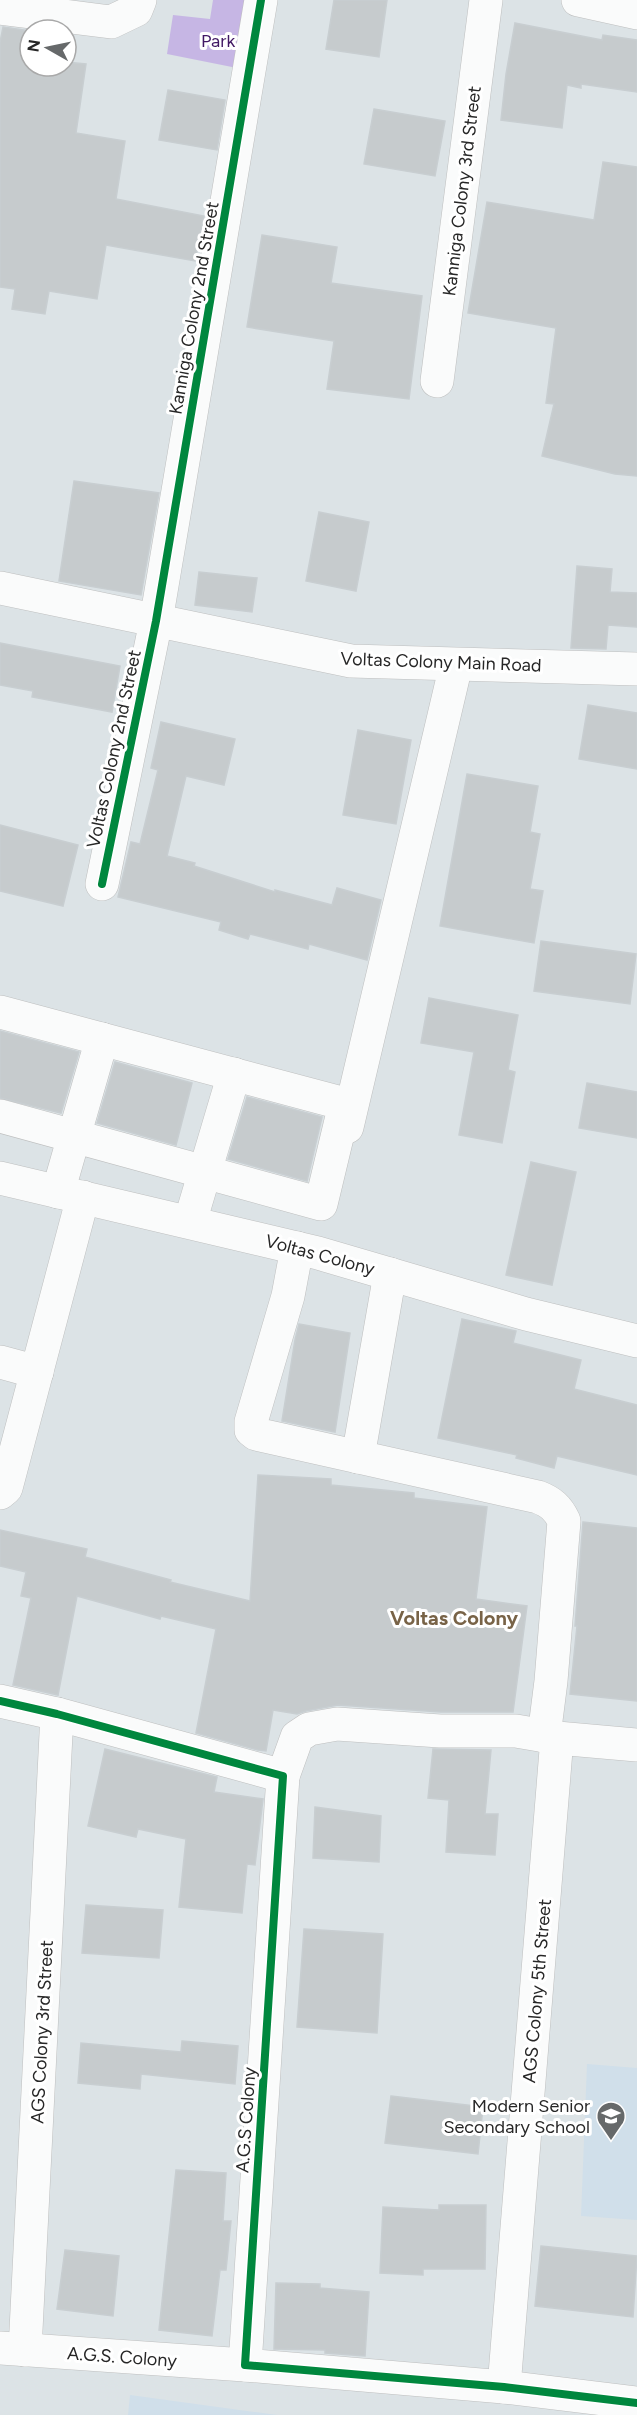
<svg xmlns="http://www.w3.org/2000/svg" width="637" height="2415" viewBox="0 0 637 2415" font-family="Figtree,sans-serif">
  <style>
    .education { fill: #d0dfea }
    .green { fill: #c6b6e4 }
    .building { fill: #c6cbcd; stroke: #c8ced1; stroke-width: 1.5 }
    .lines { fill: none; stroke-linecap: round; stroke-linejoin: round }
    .minor-casing { stroke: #bebfbf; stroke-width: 34 }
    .minor { stroke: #fafbfb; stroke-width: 33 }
    .cycleway-casing { stroke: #fff; stroke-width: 11 }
    .cycleway { stroke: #00873e; stroke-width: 8 }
    .labels { text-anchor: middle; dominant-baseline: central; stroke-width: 6; stroke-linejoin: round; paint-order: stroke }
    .park-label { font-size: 18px; fill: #411864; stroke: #fff }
    .street-label { font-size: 18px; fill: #272727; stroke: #fff }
    .poi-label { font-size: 18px; fill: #272727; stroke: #fff; text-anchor: end }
    .neighbourhood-label { font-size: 20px; font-weight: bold; fill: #786347; stroke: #fff }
  </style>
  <rect width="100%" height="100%" fill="#dce3e6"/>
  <g class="education">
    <path d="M587 2064 637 2068V2220L581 2216Z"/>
    <path d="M130 2395 277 2415H128Z"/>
  </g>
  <path class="green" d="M213 0H251L237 68 167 54 173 15 210 19Z"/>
  <g class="building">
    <path d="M334 0H387L379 57 326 49Z"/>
    <path d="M515 23 602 40 603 35 637 40V92L581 84V88L567 85 562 128 501 120 506 74Z"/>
    <path d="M3 27 30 31V66H66V62L86 64 76 133 125 141 116 199 204 216 195 261 106 245 97 299 49 291 45 314 12 309 15 289 0 287V42Z"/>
    <path d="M168 90 225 100 217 150 159 140Z"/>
    <path d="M374 109 445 121 435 176 364 164Z"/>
    <path d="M603 162 637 167V476L615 474 542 456 554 404 546 403 556 328 468 313 487 202 594 220Z"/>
    <path d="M262 235 337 247 331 283 422 296 409 399 327 389 334 341 247 327Z"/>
    <path d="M74 481 159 493 141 595 59 581Z"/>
    <path d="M319 512 369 522 356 591 306 581Z"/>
    <path d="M577 566 612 569 610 592 637 593V627L608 625 606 649 571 648Z"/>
    <path d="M199 572 257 578 252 612 195 605Z"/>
    <path d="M0 643 120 666 112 712 32 697 33 691 0 685Z"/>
    <path d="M588 705 637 713V769L579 759Z"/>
    <path d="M161 722 235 739 224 785 186 776 167 856 195 863 194 866 275 892V890L332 905 337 888 381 900 367 960 309 944 308 949 250 934 248 939 219 930 221 922 118 897 131 842 140 844 158 770 151 768Z"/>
    <path d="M358 730 411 740 396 824 343 815Z"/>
    <path d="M467 774 538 786 530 832 540 834 530 889 543 891 534 943 440 926Z"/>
    <path d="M0 825 78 845 63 906 0 891Z"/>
    <path d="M541 941 636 954 630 1004 534 991Z"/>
    <path d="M429 998 518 1015 508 1070 515 1072 502 1143 459 1135 474 1052 421 1043Z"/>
    <path d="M0 1031 79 1052 61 1113 0 1098Z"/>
    <path d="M115 1062 192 1083 176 1145 97 1123Z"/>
    <path d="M587 1083 637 1092V1138L579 1128Z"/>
    <path d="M247 1097 322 1117 307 1181 228 1159Z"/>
    <path d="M531 1162 576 1172 552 1285 506 1275Z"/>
    <path d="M462 1319 516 1331 513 1343 581 1360 574 1389 637 1405V1475L557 1456 554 1468 516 1458 517 1455 438 1438Z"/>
    <path d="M299 1324 350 1333 335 1432 282 1421 295 1340Z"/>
    <path d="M258 1475 331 1479V1485L414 1493V1498L487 1507 476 1599 527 1606 513 1712H441L338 1705 306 1711 297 1714 273 1710 266 1751 258 1750 196 1733 216 1629 161 1616 160 1619 77 1596 58 1695 13 1685 31 1598 21 1596 26 1572 0 1566V1530L87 1549 85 1557 171 1580 170 1582 250 1601Z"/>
    <path d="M583 1522 637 1528V1701L570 1694 577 1626H575Z"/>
    <path d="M105 1749 217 1777 214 1792 263 1799 255 1865 247 1864 242 1913 179 1907 186 1839 138 1829 136 1837 88 1826Z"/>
    <path d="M433 1749 491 1750 485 1814H498L495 1855 446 1852 449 1800 428 1798Z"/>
    <path d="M315 1807 381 1816 379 1862 313 1858Z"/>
    <path d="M86 1905 163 1910 159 1958 82 1953Z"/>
    <path d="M304 1929 383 1934 377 2033 297 2027Z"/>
    <path d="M182 2041 238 2046 235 2084 141 2074 140 2089 78 2083 81 2043 181 2052Z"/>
    <path d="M391 2096 483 2107 478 2154 385 2143Z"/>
    <path d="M176 2170 226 2173 223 2221H231L226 2270H220L212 2336 159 2330Z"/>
    <path d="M439 2205H486L485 2269H423V2275L380 2273 383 2207 439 2210Z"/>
    <path d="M541 2246 637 2256 633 2317 535 2306Z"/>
    <path d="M65 2250 119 2256 113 2316 57 2309Z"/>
    <path d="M276 2283 320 2284V2288L369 2292 365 2356 325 2353V2350L274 2349Z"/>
  </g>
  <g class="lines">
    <g class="minor-casing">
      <g id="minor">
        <path d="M578 0 637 13"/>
        <path d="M0 8 111 22 136 10 140 0"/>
        <path d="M437 381 486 0"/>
        <path d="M0 588 351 661 637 669"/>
        <path d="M102 884 156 621 261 0"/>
        <path d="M0 1012 345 1104 321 1204 0 1116"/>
        <path d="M347 1127 456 665"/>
        <path d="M0 1178 318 1253 526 1314 637 1341"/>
        <path d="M58 1192 102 1039"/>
        <path d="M190 1222 234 1074"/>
        <path d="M297 1248 288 1296 251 1422V1430L256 1434 538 1497C551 1502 558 1508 564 1521L551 1681 544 1736"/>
        <path d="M0 1362 37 1372"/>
        <path d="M358 1457 390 1274"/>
        <path d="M0 1493 6 1488 83 1197"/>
        <path d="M0 1701 57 1714 283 1776 245 2365 504 2387 637 2403"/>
        <path d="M283 1776 297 1737 309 1729 337 1724 440 1731H516L557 1738 637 1745"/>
        <path d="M0 2348 245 2365"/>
        <path d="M25 2350 57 1714"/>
        <path d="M504 2387 557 1738"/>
      </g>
    </g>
    <use href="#minor" class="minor"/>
    <g class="cycleway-casing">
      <g id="cycleway">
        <path d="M102 884 156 621 261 0"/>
        <path d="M0 1701 57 1714 283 1776 245 2365 504 2387 637 2403"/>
      </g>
    </g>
    <use href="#cycleway" class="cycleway"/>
  </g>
  <defs>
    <g id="school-pin" transform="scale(1.5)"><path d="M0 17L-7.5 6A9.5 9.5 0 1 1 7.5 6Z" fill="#66696a" stroke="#fff"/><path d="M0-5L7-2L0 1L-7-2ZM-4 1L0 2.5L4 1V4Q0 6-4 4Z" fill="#fff"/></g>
  </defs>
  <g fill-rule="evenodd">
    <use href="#school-pin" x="611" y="2116"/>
  </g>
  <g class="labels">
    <g class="park-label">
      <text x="218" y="41">Park</text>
    </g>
    <g class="street-label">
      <text transform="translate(462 191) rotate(-83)">Kanniga Colony 3rd Street</text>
      <text transform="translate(194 308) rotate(-80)">Kanniga Colony 2nd Street</text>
      <text transform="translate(441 662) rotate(2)">Voltas Colony Main Road</text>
      <text transform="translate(114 749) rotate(-78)">Voltas Colony 2nd Street</text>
      <text transform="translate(320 1255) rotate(15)">Voltas Colony</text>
      <text transform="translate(537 1991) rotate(-85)">AGS Colony 5th Street</text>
      <text transform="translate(42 2032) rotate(-87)">AGS Colony 3rd Street</text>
      <text transform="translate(246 2120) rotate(-86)">A.G.S Colony</text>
      <text transform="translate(122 2357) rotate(4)">A.G.S. Colony</text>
    </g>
    <g class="poi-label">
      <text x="590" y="2106">Modern Senior<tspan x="590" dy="21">Secondary School</tspan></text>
    </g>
    <g class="neighbourhood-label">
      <text x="454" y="1618">Voltas Colony</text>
    </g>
  </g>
  <g transform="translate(48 48) rotate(279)"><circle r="28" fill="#ffffff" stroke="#a9a9a9" stroke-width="1.5"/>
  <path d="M0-4.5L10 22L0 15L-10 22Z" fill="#66696a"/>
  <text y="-9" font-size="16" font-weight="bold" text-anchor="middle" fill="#272727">N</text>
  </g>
</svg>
